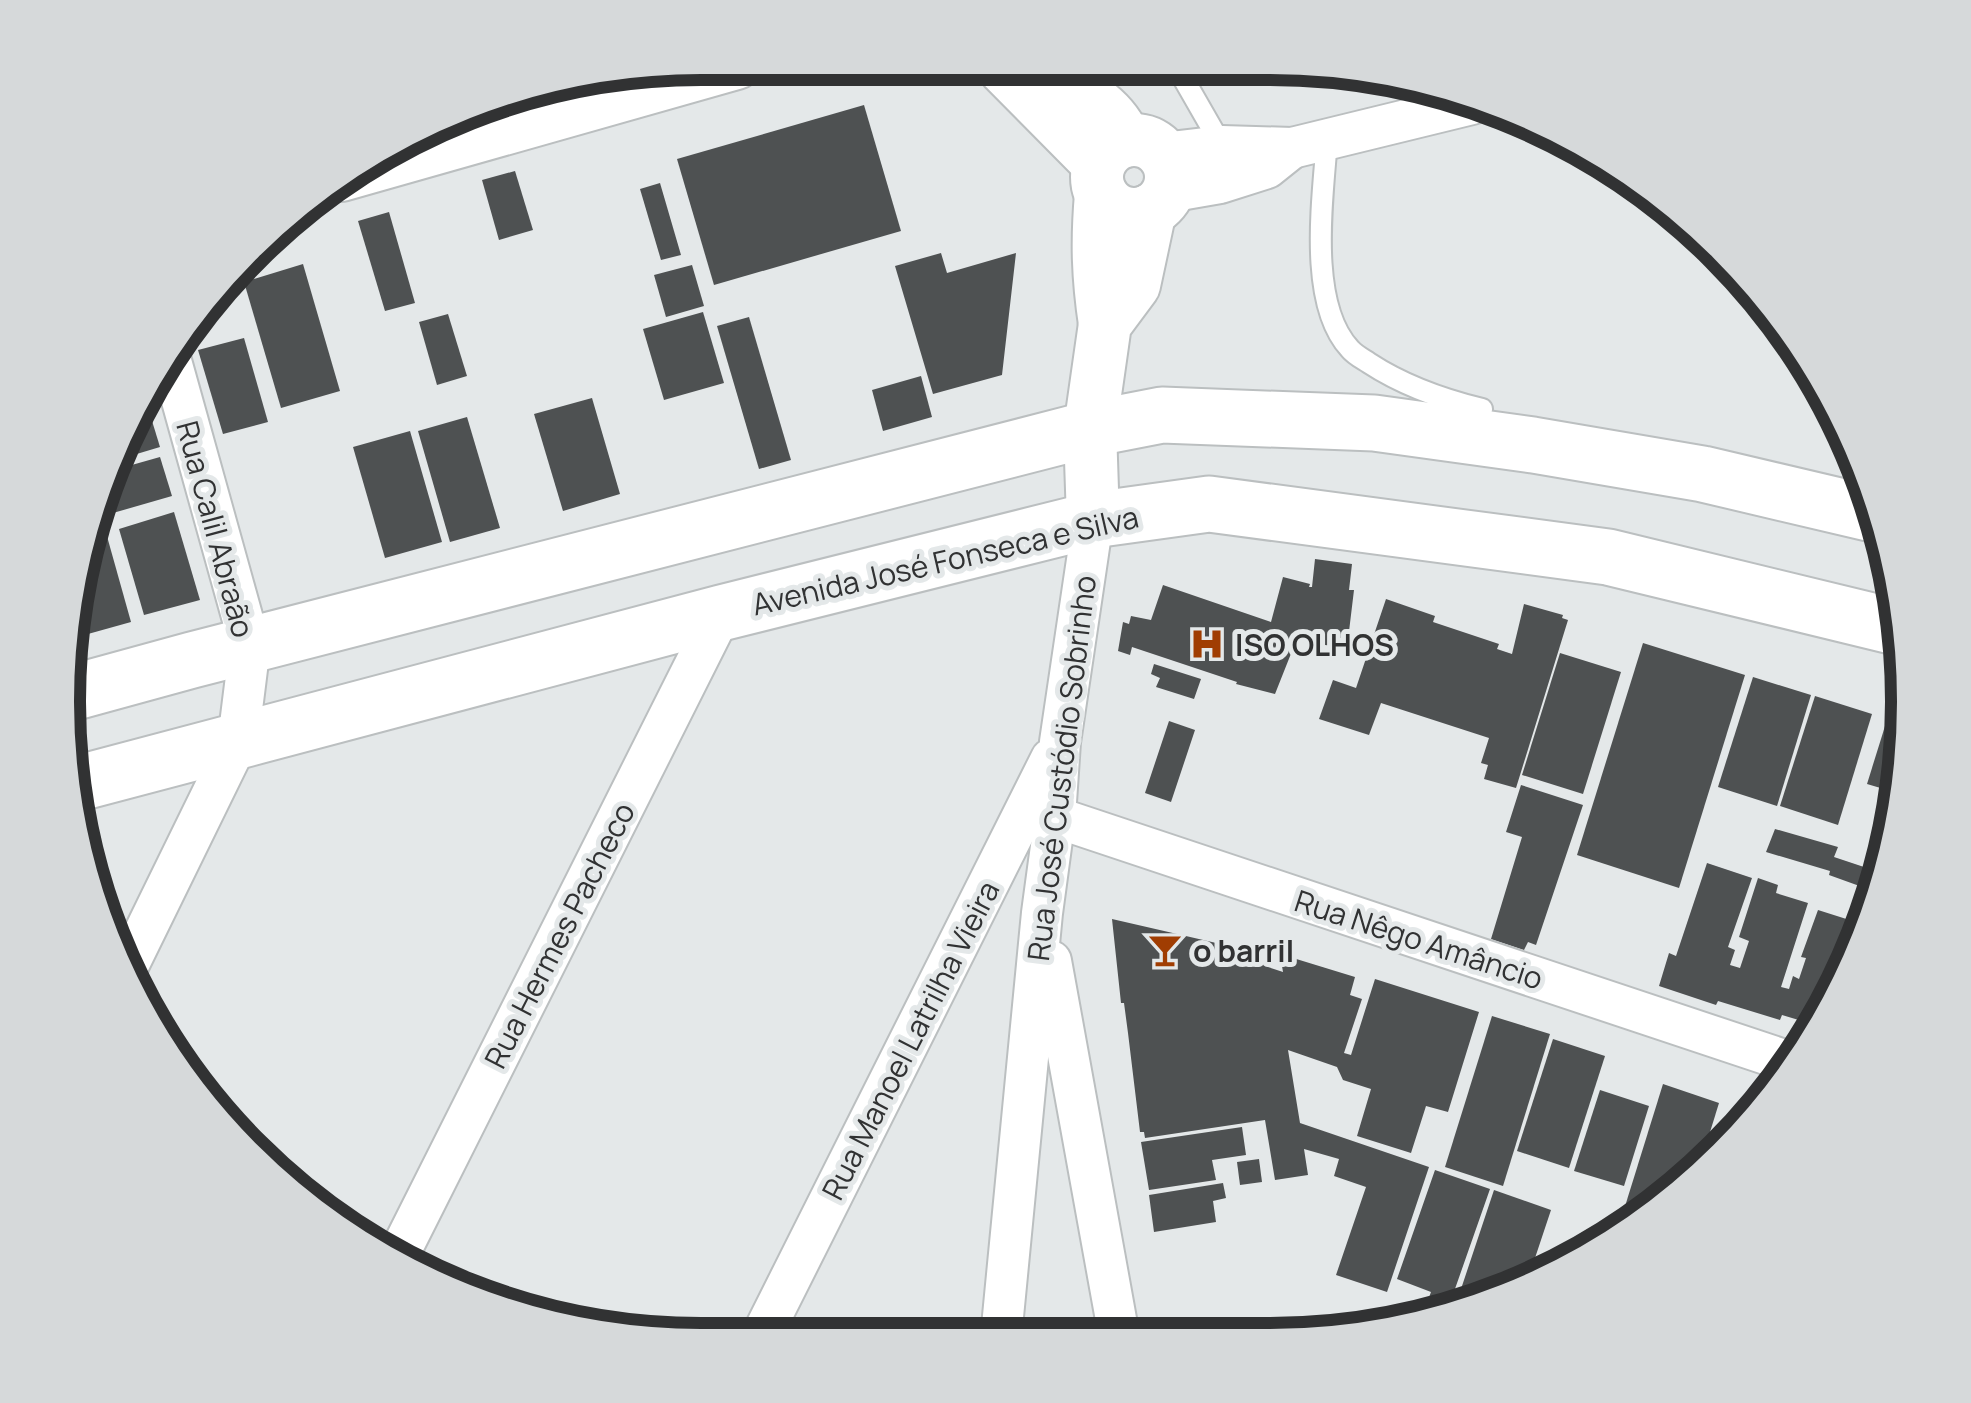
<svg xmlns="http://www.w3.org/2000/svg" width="1971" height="1403" viewBox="0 0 1971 1403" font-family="Manrope,sans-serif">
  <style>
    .building { fill: #4e5152 }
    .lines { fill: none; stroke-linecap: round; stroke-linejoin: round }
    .service-casing { stroke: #bbbfc0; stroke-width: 24 }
    .minor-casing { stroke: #bbbfc0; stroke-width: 44 }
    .tertiary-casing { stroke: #bbbfc0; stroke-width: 56 }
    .secondary-casing { stroke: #bbbfc0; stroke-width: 59 }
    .service { stroke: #fff; stroke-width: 20 }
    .minor { stroke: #fff; stroke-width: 40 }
    .tertiary { stroke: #fff; stroke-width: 52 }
    .secondary { stroke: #fff; stroke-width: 55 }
    .labels { text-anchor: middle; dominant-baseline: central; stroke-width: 10; stroke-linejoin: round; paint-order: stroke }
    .street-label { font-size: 30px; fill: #313233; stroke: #e4e8e9 }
    .poi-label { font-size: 30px; font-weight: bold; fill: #313233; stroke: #e4e8e9; text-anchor: start }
    .rim { fill: none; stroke: #313233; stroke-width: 12 }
  </style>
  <rect width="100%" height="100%" fill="#e4e8e9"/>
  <g class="building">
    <path d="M864 105 901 231 714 285 677 159Z"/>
    <path d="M515 171 533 230 499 240 482 180Z"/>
    <path d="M660 183 681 255 661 260 640 189Z"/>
    <path d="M389 212 415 303 385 311 358 221Z"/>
    <path d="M941 253 947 273 1016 253 1002 375 933 394 895 266Z"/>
    <path d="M303 264 340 391 281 408 244 282Z"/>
    <path d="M692 265 704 306 666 317 654 275Z"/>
    <path d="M703 312 724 383 664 400 643 329Z"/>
    <path d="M448 314 467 376 437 385 419 322Z"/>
    <path d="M749 317 791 460 759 469 717 326Z"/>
    <path d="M244 338 268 422 223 434 198 350Z"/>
    <path d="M921 376 932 417 883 431 872 390Z"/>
    <path d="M592 398 620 494 563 511 534 414Z"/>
    <path d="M149 411 160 447 110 462 137 415Z"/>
    <path d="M467 417 500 528 450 542 418 431Z"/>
    <path d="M410 431 442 542 385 558 353 447Z"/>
    <path d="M160 457 172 496 113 513 105 482 107 472Z"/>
    <path d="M174 512 200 600 144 615 119 529Z"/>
    <path d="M103 522 131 622 88 634 76 590 93 524Z"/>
    <path d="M1315 559 1352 564 1349 590H1354L1347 648 1296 641 1275 694 1236 684 1237 682 1132 647 1130 655 1118 651 1123 622 1129 624 1131 616 1151 620 1163 585 1271 622 1283 577 1310 584 1309 587H1312Z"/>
    <path d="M1386 599 1435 616 1433 622 1499 644 1497 649 1512 654 1524 604 1563 615 1562 618 1568 620 1516 788 1484 779 1488 765 1481 763 1489 738 1381 703 1369 735 1319 719 1333 680 1356 688Z"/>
    <path d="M1643 643 1745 675 1679 888 1577 855Z"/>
    <path d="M1560 653 1621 672 1583 794 1522 775Z"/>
    <path d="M1154 664 1201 679 1194 699 1156 687 1160 678 1151 674Z"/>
    <path d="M1753 677 1811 695 1777 806 1718 787Z"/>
    <path d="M1815 696 1872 714 1838 825 1780 806Z"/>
    <path d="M1890 710 1903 714 1907 743 1894 792 1867 784Z"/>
    <path d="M1169 721 1195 730 1171 802 1145 793Z"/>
    <path d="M1521 785 1583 805 1536 945 1528 942 1524 950 1491 939 1522 837 1506 832Z"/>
    <path d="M1775 829 1838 847 1834 857 1873 870 1862 914 1857 912 1865 888 1829 875 1830 871 1766 852Z"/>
    <path d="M1707 863 1752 878 1728 947 1735 950 1730 965 1740 968 1749 941 1739 937 1758 878 1778 885 1776 893 1808 903 1781 987 1789 989 1793 976 1799 979 1806 958 1801 957 1818 910 1859 923 1843 984 1812 1024 1782 1015 1780 1020 1718 1001 1716 1005 1659 986 1669 953 1676 956Z"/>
    <path d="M1112 919 1264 954 1268 967 1283 972 1280 954 1355 977 1350 995 1362 999 1344 1053 1351 1055 1375 979 1479 1012 1448 1112 1426 1106 1411 1153 1357 1136 1371 1089 1343 1080 1337 1067 1288 1050 1300 1123 1429 1167 1387 1292 1336 1275 1366 1187 1334 1176 1339 1159 1304 1149 1308 1175 1275 1180 1265 1120 1145 1138 1144 1132H1140L1128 1033 1124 1003H1121Z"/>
    <path d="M1492 1016 1550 1034 1503 1186 1445 1167Z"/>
    <path d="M1553 1039 1605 1056 1569 1168 1517 1151Z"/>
    <path d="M1663 1084 1719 1103 1697 1174 1691 1182 1634 1220 1622 1216Z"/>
    <path d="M1600 1090 1649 1106 1624 1186 1574 1171Z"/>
    <path d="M1730 1115 1740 1118 1721 1142Z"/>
    <path d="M1242 1127 1246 1155 1212 1160 1216 1180 1149 1190 1141 1142Z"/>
    <path d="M1259 1159 1262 1182 1240 1185 1237 1162Z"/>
    <path d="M1435 1170 1490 1189 1449 1306 1423 1314 1431 1292 1397 1279Z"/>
    <path d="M1223 1183 1226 1198 1213 1201 1216 1222 1154 1232 1149 1195Z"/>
    <path d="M1494 1190 1551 1210 1527 1282 1456 1304Z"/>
  </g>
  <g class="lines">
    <g class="service-casing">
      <g id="service">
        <path d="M1179 71 1222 146"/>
        <path d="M1327 139C1323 197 1307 303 1350 349 1355 355 1363 359 1369 363 1404 386 1441 399 1482 409"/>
      </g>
    </g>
    <g class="minor-casing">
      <g id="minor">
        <path d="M1162 153 1222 146 1292 148 1472 104"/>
        <path d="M1168 192 1220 183 1267 168 1292 148"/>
        <path d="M1055 817 1784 1060"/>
        <path d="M1051 961 1119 1336"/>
        <path d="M125 972 238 741 250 645 171 361"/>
        <path d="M397 1258 721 613"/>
        <path d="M1001 1337 1042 913 1055 817 1060 742 1093 520"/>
        <path d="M760 1339 1051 759"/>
      </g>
    </g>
    <g class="tertiary-casing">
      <g id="tertiary">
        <path d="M1004 68 1099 164"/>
        <path d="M1039 69C1070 88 1112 104 1125 141"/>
        <circle cx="1134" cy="177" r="37"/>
        <path d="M341 175 736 63"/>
        <path d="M1101 194C1097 241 1098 277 1105 324"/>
        <path d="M1093 520 1090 429 1105 324 1134 285 1150 210"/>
      </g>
    </g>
    <g class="secondary-casing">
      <g id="secondary">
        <path d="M68 694 192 660 1090 429 1162 415 1374 423 1533 445 1703 474 1877 515"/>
        <path d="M68 786 721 613 1093 520 1209 504 1608 557 1892 626"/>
      </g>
    </g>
    <use href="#service" class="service"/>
    <use href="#minor" class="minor"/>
    <use href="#tertiary" class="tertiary"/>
    <use href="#secondary" class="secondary"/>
  </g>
  <defs>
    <g id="hospital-bare" transform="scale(2.7)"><path d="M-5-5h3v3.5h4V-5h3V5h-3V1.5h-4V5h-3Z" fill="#a03d02" stroke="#e4e8e9" stroke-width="2.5" paint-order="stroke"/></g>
    <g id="bar-bare" transform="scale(2.7)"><path d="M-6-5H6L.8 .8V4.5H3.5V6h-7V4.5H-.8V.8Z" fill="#a03d02" stroke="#e4e8e9" stroke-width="2.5" paint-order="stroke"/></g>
  </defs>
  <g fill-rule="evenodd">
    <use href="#hospital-bare" x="1207" y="644"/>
    <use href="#bar-bare" x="1165" y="950"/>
  </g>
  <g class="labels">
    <g class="street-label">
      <text transform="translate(216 529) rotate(75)">Rua Calil Abraão</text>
      <text transform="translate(945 560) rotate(-13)">Avenida José Fonseca e Silva</text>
      <text transform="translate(1061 768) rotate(-83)">Rua José Custódio Sobrinho</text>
      <text transform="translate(559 935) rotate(-63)">Rua Hermes Pacheco</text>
      <text transform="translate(1419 939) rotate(18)">Rua Nêgo Amâncio</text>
      <text transform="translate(910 1040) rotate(-63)">Rua Manoel Latrilha Vieira</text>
    </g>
    <g class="poi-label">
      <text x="1235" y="644">ISO OLHOS</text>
      <text x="1193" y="950">o barril</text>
    </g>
  </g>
  <path d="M0 0H1971V1403H0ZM701 80H1270A621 621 0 0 1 1891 701V702A621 621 0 0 1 1270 1323H701A621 621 0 0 1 80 702V701A621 621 0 0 1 701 80Z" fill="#d6d9da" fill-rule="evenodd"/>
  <path class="rim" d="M701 80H1270A621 621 0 0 1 1891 701V702A621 621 0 0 1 1270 1323H701A621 621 0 0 1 80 702V701A621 621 0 0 1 701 80Z"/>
</svg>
